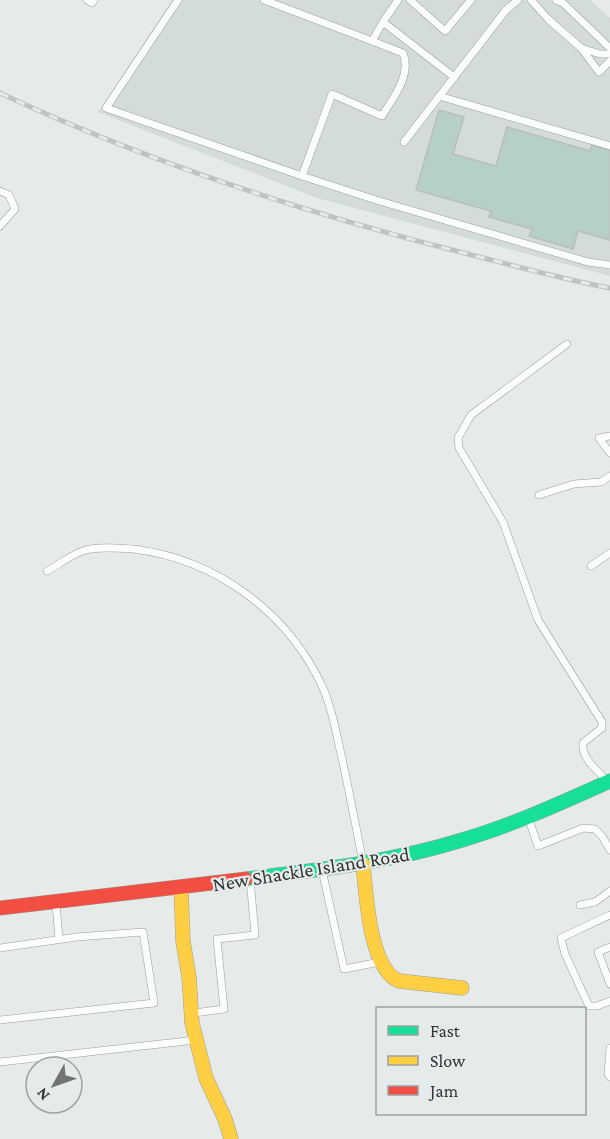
<svg xmlns="http://www.w3.org/2000/svg" width="610" height="1139" viewBox="0 0 610 1139" font-family="'Crimson Pro',serif">
  <style>
    .built { fill: #d3dcdb }
    .building { fill: #b6d0c7; stroke: #babdbc; stroke-width: 1.5 }
    .lines { fill: none; stroke-linecap: round; stroke-linejoin: round }
    .lane-casing { stroke: #9b9d9d; stroke-width: 8 }
    .fast-casing { stroke: #9b9d9d; stroke-width: 15 }
    .slow-casing { stroke: #9b9d9d; stroke-width: 15 }
    .jam-casing { stroke: #9b9d9d; stroke-width: 15 }
    .lane { stroke: #fbfcfc; stroke-width: 7 }
    .fast { stroke: #16e098; stroke-width: 14 }
    .slow { stroke: #ffcf43; stroke-width: 14 }
    .jam { stroke: #f24e42; stroke-width: 14 }
    .rail-casing { stroke: #c1c3c2; stroke-width: 5 }
    .rail { stroke: #e5ebea; stroke-width: 3; stroke-dasharray: 9; stroke-linecap: butt }
    .labels { text-anchor: middle; dominant-baseline: central; stroke-width: 4.5; stroke-linejoin: round; paint-order: stroke }
    .street-label { font-size: 20px; fill: #323434; stroke: #e5ebea }
  </style>
  <rect width="100%" height="100%" fill="#e6eae9"/>
  <path class="built" d="M172 0H590L610 18V276L317 198 98 112Z"/>
  <path class="building" d="M439 110 464 117 453 154 496 166 507 127 590 151 592 145 610 150V240L578 231 573 249 529 236 532 229 489 217 491 211 416 190Z"/>
  <g class="lines">
    <g class="lane-casing">
      <g id="lane">
        <path d="M87 0 92 3 94 0"/>
        <path d="M178 0 106 108 302 176"/>
        <path d="M264 0 372 41 383 22 454 77"/>
        <path d="M410 0 445 31 471 0"/>
        <path d="M531 0 548 19 581 48 599 72 610 61"/>
        <path d="M556 0 563 3 610 48"/>
        <path d="M383 22 398 0"/>
        <path d="M372 41 403 53C412 75 393 98 382 116L332 94 302 176 376 200 588 262 610 265"/>
        <path d="M581 48 600 54H610"/>
        <path d="M439 96 610 146"/>
        <path d="M404 142 506 10 518 0"/>
        <path d="M0 191 9 195 15 209 0 226"/>
        <path d="M567 344 471 415 458 438 459 448 503 522 538 620 602 722V728L583 743C581 758 597 770 606 780"/>
        <path d="M610 436 599 438 610 453"/>
        <path d="M539 495 574 484 601 482 610 476"/>
        <path d="M591 566 610 553"/>
        <path d="M47 571C59 565 70 555 83 551 95 546 119 548 133 549 216 559 288 612 323 688 331 706 335 726 339 745 348 784 355 823 363 862"/>
        <path d="M529 820 538 846 583 828 595 829 602 836 610 850"/>
        <path d="M322 870 344 969 380 962"/>
        <path d="M56 904 59 939"/>
        <path d="M580 905 595 902 610 891"/>
        <path d="M610 915 561 938 565 954 589 1006H597L610 1001"/>
        <path d="M610 947 598 952 610 984"/>
        <path d="M0 948 77 937 143 932 154 1003 0 1020"/>
        <path d="M194 1013 224 1009 217 939 255 935 250 879"/>
        <path d="M610 1048 608 1074 610 1077"/>
        <path d="M0 1062 196 1040"/>
      </g>
    </g>
    <g class="fast-casing">
      <path id="fast" d="M246 879C318 870 392 862 462 840 513 825 561 803 610 781"/>
    </g>
    <g class="slow-casing">
      <g id="slow">
        <path d="M363 864C366 892 369 969 399 981L462 988"/>
        <path d="M181 888 183 941 189 977 192 1023 206 1078 225 1119 231 1139"/>
      </g>
    </g>
    <g class="jam-casing">
      <path id="jam" d="M0 908 246 879"/>
    </g>
    <use href="#lane" class="lane"/>
    <use href="#fast" class="fast"/>
    <use href="#slow" class="slow"/>
    <use href="#jam" class="jam"/>
    <g class="rail-casing">
      <path id="rail" d="M0 93C149 163 309 214 468 254 515 266 562 279 610 288"/>
    </g>
    <use href="#rail" class="rail"/>
  </g>
  <g class="labels">
    <g class="street-label">
      <text transform="translate(311 869) rotate(-9)">New Shackle Island Road</text>
    </g>
  </g>
  <rect x="376" y="1007" width="210" height="108" fill="#e5ebea" stroke="#9da2a1" stroke-width="1.5"/>
  <rect x="388" y="1026" width="30" height="9" fill="#16e098" stroke="#9da2a1" stroke-width="1.5"/>
  <text x="430" y="1037" font-size="18" fill="#323434">Fast</text>
  <rect x="388" y="1056" width="30" height="9" fill="#ffcf43" stroke="#9da2a1" stroke-width="1.5"/>
  <text x="430" y="1067" font-size="18" fill="#323434">Slow</text>
  <rect x="388" y="1086" width="30" height="9" fill="#f24e42" stroke="#9da2a1" stroke-width="1.5"/>
  <text x="430" y="1097" font-size="18" fill="#323434">Jam</text>
  <g transform="translate(54 1085) rotate(230)"><circle r="28" fill="#e5ebea" stroke="#9da2a1" stroke-width="1.5"/>
  <path d="M0-4.5L10 22L0 15L-10 22Z" fill="#717473"/>
  <text y="-9" font-size="16" font-weight="bold" text-anchor="middle" fill="#323434">N</text>
  </g>
</svg>
